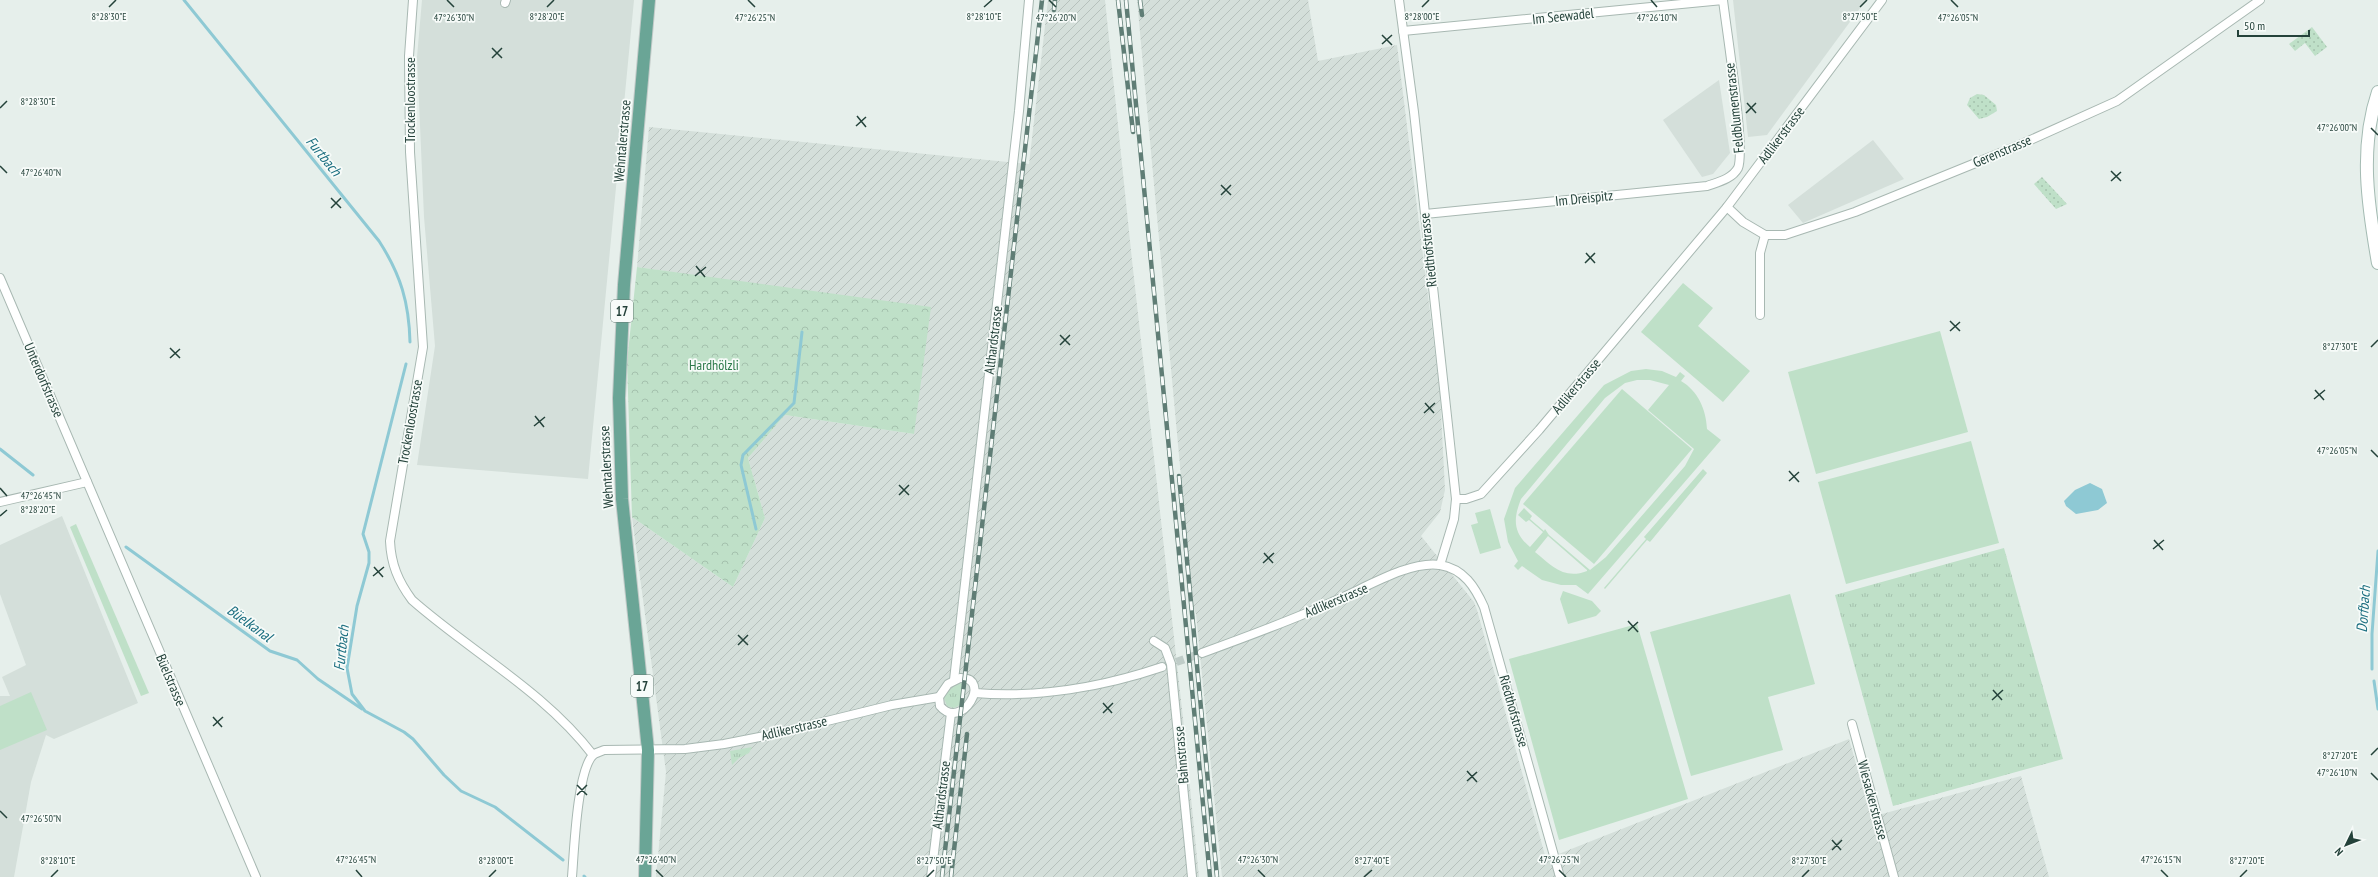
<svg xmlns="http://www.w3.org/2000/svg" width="2378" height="877" viewBox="0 0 2378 877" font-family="'PT Sans Narrow',sans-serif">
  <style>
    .built { fill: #d4dfda }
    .industrial { fill: url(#industrial-furrows) }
    .grass { fill: url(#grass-tufts) }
    .forest { fill: url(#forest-crowns) }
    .park { fill: url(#park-dots) }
    .pitch { fill: #bfe0c8; fill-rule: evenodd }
    .water { fill: #8ec9d4 }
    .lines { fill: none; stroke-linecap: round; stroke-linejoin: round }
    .stream { stroke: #8ec9d4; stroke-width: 3 }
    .street-tunnel { stroke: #bfccc8; stroke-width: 8; stroke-dasharray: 8 4; stroke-linecap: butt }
    .street-casing { stroke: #a8b8b2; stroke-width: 10 }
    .secondary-casing { stroke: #a4bbb3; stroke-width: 14 }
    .primary-casing { stroke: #c2cac8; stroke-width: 14 }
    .street { stroke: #fff; stroke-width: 8 }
    .secondary { stroke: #fff; stroke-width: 12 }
    .primary { stroke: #6aa596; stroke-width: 12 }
    .rail-casing { stroke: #5f7d75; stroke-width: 4.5 }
    .rail { stroke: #f7fbf9; stroke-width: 3; stroke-dasharray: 9; stroke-linecap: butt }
    .ticks { fill: none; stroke: #24423a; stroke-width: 1.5 }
    .labels { text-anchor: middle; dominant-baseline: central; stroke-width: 3.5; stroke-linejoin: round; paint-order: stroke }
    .shield { fill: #f7fbf9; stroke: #637a73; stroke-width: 1 }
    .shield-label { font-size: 13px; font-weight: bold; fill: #24423a }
    .street-label { font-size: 14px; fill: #24423a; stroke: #f7fbf9 }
    .park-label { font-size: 14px; fill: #2d7a4b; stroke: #f7fbf9 }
    .water-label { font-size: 15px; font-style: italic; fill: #1c6f80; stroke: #f7fbf9 }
    .ticks-label { font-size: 10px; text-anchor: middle; fill: #24423a; stroke: #f7fbf9; stroke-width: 3.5; stroke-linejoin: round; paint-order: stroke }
  </style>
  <defs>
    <pattern id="industrial-furrows" width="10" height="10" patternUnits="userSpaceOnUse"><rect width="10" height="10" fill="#d4dfda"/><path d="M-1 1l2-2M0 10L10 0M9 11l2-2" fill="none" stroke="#b6c1bc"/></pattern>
    <pattern id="grass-tufts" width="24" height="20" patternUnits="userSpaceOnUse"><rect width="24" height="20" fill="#bfe0c8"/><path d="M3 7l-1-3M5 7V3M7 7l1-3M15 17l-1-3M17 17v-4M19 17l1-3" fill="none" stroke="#a4c1ad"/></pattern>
    <pattern id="forest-crowns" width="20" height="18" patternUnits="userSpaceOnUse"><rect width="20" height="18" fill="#bfe0c8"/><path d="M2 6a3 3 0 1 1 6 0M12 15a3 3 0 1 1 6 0" fill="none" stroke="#a4c1ad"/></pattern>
    <pattern id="park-dots" width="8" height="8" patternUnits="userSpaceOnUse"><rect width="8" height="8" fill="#bfe0c8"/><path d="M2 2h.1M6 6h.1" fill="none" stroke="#a4c1ad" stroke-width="1.8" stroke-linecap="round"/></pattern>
  </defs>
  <rect width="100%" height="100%" fill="#e6efeb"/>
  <g class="built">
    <path d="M422 0H634L588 479 417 465 435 346 424 217 417 57Z"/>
    <path d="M1733 0H1866L1767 135 1748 137Z"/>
    <path d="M1719 80 1730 153 1713 174 1702 177 1663 120Z"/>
    <path d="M1873 140 1904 179 1803 223 1788 205Z"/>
    <path d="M62 516 138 703 54 739 46 735 31 782 14 877H0V696H10L2 677 26 665 0 594V545Z"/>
  </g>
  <g class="industrial">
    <path d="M1048 0H1105L1132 260 1183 718 1199 877H656L666 772 632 517 733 587 765 518 748 458 785 415 914 434 851 298 637 267 649 127 1029 164Z"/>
    <path d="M1137 0H1308L1318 61 1397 45 1440 393 1445 490 1440 512 1421 536 1474 602 1477 610 1546 859 1849 739 1871 817 2021 776 2049 877H1222L1196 614 1193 607Z"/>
  </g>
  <g class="grass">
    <path d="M2004 548 2063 759 1893 806 1835 595Z"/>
    <path d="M962 683 960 705 954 708 947 706 944 698C948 691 953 685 962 683Z"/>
    <path d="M752 747 749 753 739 758 732 765 730 751Z"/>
  </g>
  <path class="forest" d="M637 267 931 307 914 434 785 415 748 458 765 518 733 587 632 517 627 362Z"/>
  <g class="park">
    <path d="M2312 27 2327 47 2315 56 2305 43 2295 51 2289 44Z"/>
    <path d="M1977 94 1984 95 1996 105 1997 111 1987 117 1979 119 1967 105 1970 98Z"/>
    <path d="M2042 177 2067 204 2056 209 2034 184Z"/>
  </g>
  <g class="pitch">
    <path d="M1683 283 1713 308 1698 326 1750 371 1723 402 1641 332Z"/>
    <path d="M1940 331 1968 432 1816 474 1788 372Z"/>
    <path d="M1646 369 1662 371 1676 377 1680 372 1685 376 1681 381C1698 391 1706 409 1707 429L1721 440 1588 594 1576 585H1561L1542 580 1522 566 1518 570 1514 566 1518 561 1508 542 1504 519 1515 488 1604 385 1631 371ZM1637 380H1650L1669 385 1648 410 1694 449 1685 466 1606 557 1590 570 1549 535 1545 529 1544 531 1530 519 1532 516 1524 508 1518 515 1526 522 1529 520 1543 532 1530 547C1513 533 1513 519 1521 499L1605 398 1625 383ZM1548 536 1587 570V571C1564 580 1552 566 1535 552Z"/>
    <path d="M1622 389 1692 449 1594 564 1523 504Z"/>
    <path d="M1971 441 1999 543 1846 584 1818 482Z"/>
    <path d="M1703 469 1707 473 1650 542 1647 540 1605 589 1604 588 1646 539 1644 537Z"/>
    <path d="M1490 509 1501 548 1480 554 1471 525 1478 523 1475 513Z"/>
    <path d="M76 524 149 693 141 696 70 527Z"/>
    <path d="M1563 591 1592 601 1601 611 1596 616 1568 624 1560 599Z"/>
    <path d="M1790 594 1815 684 1768 697 1783 750 1691 776 1650 632Z"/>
    <path d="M1637 624 1688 799 1559 840 1509 659Z"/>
    <path d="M31 692 47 730 0 750V706Z"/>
  </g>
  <path class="water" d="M2090 483 2102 489 2107 503 2098 510 2076 514 2066 506 2064 501 2075 490Z"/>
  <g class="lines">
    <g class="stream">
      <path d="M184 0 379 241C401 275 409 303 410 342"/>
      <path d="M406 364 363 534 369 552V563L357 606 347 668 352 694 365 711 404 732 413 739 444 775 461 791 495 807 563 860"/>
      <path d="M0 449 33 475"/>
      <path d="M756 529 741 465 743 455 794 403 802 332"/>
      <path d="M126 547 270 651 297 660 318 679 362 709"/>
      <path d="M2372 669V634L2378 551"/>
      <path d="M2374 681 2378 709"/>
      <path d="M584 876 585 877"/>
    </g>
    <path class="street-tunnel" d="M1165 666 1202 653"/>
    <g class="street-casing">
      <g id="street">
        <path d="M413 0 409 56 410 152 423 347 390 541C391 564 398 581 412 600 471 652 544 691 593 755"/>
        <path d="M1399 0 1414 112 1456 499 1454 519 1440 565"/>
        <path d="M505 3 506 0"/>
        <path d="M1403 31 1723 0C1726 27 1746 150 1738 168 1732 179 1718 182 1707 186L1425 214"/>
        <path d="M1727 207 1743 222 1765 235H1785L1855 212 2015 147 2117 101 2260 0"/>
        <path d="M0 278 256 877"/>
        <path d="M1760 315V253L1765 235"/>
        <path d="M1456 499H1466L1481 494 1539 430 1727 207 1882 0"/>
        <path d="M0 502 87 482"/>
        <path d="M1154 641 1165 648 1171 664 1192 877"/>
        <path d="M1202 653C1246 637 1290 621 1332 602 1362 590 1409 560 1440 565 1464 569 1475 587 1484 607L1560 877"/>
        <path d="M960 678C993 677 962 732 940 706L939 697 948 684Z"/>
        <path d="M954 680 1019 111 1029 0"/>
        <path d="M975 693C1037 698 1103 687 1162 667"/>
        <path d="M1852 724 1894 877"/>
        <path d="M572 877C574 853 577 771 593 755 595 753 600 752 604 750L685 749 724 744 770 735 892 705 939 697"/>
        <path d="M931 877 951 713"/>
      </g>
    </g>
    <g class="secondary-casing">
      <path id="secondary" d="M2378 92C2359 148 2368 206 2378 263"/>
    </g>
    <g class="primary-casing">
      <path id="primary" d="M645 877 648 750 622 499 619 398 624 285 649 0"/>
    </g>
    <use href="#street" class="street"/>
    <use href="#secondary" class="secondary"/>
    <use href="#primary" class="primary"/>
    <g class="rail-casing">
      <g id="rail">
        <path d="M1118 0 1133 132"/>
        <path d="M1126 0 1210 877"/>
        <path d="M1140 0 1142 15"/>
        <path d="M1054 10 1055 0"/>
        <path d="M1179 476 1217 877"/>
        <path d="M942 877 1042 0"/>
        <path d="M951 877 967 734"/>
      </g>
    </g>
    <use href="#rail" class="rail"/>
  </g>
  <path class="ticks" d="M447 0 454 7M748 0 755 7M1049 0 1056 7M1651 0 1657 7M1951 0 1958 7M109 7 116 0M547 7 554 0M984 7 992 0M1422 7 1429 0M1860 7 1867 0M1382 35 1392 45M1382 44 1392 35M492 48 502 58M492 58 502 48M1747 103 1756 113M0 108 7 101M1746 113 1756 103M857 116 866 127M856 126 866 117M2371 128 2378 135M0 166 7 173M2111 171 2121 181M2111 181 2121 172M1221 185 1231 195M1221 195 1231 185M331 198 341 208M331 208 341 198M1586 253 1595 263M1585 263 1595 253M696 266 705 277M695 276 706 267M1950 321 1960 331M1950 331 1960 322M1060 335 1070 345M1060 345 1070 335M2371 347 2378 340M170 348 180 358M170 358 180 349M2315 390 2324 400M2314 399 2325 390M1425 403 1434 413M1424 413 1435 403M535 416 544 427M534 426 545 417M2371 450 2378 457M1789 471 1799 482M1789 481 1799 472M899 485 909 495M0 488 7 496M899 495 909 485M0 516 7 510M2154 540 2163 550M2153 549 2164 540M1264 553 1273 563M1263 563 1274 553M374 567 383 577M373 576 384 567M1628 621 1638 632M1628 631 1638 622M738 635 748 645M738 645 748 635M1993 690 2002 700M1992 700 2003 690M1103 703 1112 713M1103 713 1113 703M213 717 222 727M213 726 223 717M2371 755 2378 748M1467 771 1477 782M2371 773 2378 780M1467 781 1477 772M577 785 587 795M577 795 587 785M0 811 7 818M1832 840 1841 850M1832 850 1842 840M356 870 362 877M656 870 663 877M1258 870 1265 877M1559 870 1566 877M2161 870 2168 877M51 877 58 870M489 877 496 870M927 877 934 870M1364 877 1372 870M1802 877 1809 870M2240 877 2247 870"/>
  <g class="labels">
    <g class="shield">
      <rect x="611" y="300" width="22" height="22" rx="3"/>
      <rect x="631" y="675" width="22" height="22" rx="3"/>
    </g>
    <g class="shield-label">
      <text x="622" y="311">17</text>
      <text x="642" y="686">17</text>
    </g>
    <g class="street-label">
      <text transform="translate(1563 16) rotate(-6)">Im Seewadel</text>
      <text transform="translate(410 100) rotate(-90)">Trockenloostrasse</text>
      <text transform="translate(1734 108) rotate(-96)">Feldblumenstrasse</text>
      <text transform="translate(1781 135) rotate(-53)">Adlikerstrasse</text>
      <text transform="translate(622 141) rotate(-85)">Wehntalerstrasse</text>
      <text transform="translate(2002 151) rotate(-23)">Gerenstrasse</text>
      <text transform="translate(1584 198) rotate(-6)">Im Dreispitz</text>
      <text transform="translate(1428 250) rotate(-96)">Riedthofstrasse</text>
      <text transform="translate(993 340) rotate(-83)">Althardstrasse</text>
      <text transform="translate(44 380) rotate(67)">Unterdorfstrasse</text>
      <text transform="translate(1576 386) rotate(-50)">Adlikerstrasse</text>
      <text transform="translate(410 422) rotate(-80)">Trockenloostrasse</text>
      <text transform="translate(606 467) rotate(-93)">Wehntalerstrasse</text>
      <text transform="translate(1336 600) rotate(-23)">Adlikerstrasse</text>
      <text transform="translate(171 680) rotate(67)">Büelstrasse</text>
      <text transform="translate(1514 711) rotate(74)">Riedthofstrasse</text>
      <text transform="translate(794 728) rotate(-13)">Adlikerstrasse</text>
      <text transform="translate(1181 755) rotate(-95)">Bahnstrasse</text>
      <text transform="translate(941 795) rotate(-83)">Althardstrasse</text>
      <text transform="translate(1873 800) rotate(75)">Wiesackerstrasse</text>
    </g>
    <g class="park-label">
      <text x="714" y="365">Hardhölzli</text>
    </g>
    <g class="water-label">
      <text transform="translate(324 156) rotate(51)">Furtbach</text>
      <text transform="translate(2363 609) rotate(-86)">Dorfbach</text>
      <text transform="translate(250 623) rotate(36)">Büelkanal</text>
      <text transform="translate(341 648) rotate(-84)">Furtbach</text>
    </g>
  </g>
  <g class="ticks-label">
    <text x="109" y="20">8°28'30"E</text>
    <text x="547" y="20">8°28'20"E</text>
    <text x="984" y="20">8°28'10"E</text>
    <text x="1422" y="20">8°28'00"E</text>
    <text x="1860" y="20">8°27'50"E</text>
    <text x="454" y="21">47°26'30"N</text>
    <text x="755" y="21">47°26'25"N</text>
    <text x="1056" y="21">47°26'20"N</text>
    <text x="1657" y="21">47°26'10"N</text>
    <text x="1958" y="21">47°26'05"N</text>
    <text x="38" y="105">8°28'30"E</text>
    <text x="2337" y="131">47°26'00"N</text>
    <text x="41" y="176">47°26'40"N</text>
    <text x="2340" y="350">8°27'30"E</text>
    <text x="2337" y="454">47°26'05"N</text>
    <text x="41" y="499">47°26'45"N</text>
    <text x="38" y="513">8°28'20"E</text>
    <text x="2340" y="759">8°27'20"E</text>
    <text x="2337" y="776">47°26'10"N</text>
    <text x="41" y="822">47°26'50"N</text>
    <text x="356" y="863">47°26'45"N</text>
    <text x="656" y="863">47°26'40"N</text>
    <text x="1258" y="863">47°26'30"N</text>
    <text x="1559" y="863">47°26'25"N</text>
    <text x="2161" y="863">47°26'15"N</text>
    <text x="58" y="864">8°28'10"E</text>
    <text x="496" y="864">8°28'00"E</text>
    <text x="934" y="864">8°27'50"E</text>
    <text x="1372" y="864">8°27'40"E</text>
    <text x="1809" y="864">8°27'30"E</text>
    <text x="2247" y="864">8°27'20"E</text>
  </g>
  <g transform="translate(2346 845) rotate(227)" stroke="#f7fbf9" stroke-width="3" paint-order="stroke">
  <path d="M0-3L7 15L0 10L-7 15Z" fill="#24423a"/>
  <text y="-6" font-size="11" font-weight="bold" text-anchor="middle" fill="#24423a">N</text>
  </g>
  <path d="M2238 30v6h71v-6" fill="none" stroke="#24423a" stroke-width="2"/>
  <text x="2244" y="30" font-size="12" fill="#24423a" stroke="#f7fbf9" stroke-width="3" paint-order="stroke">50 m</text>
</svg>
